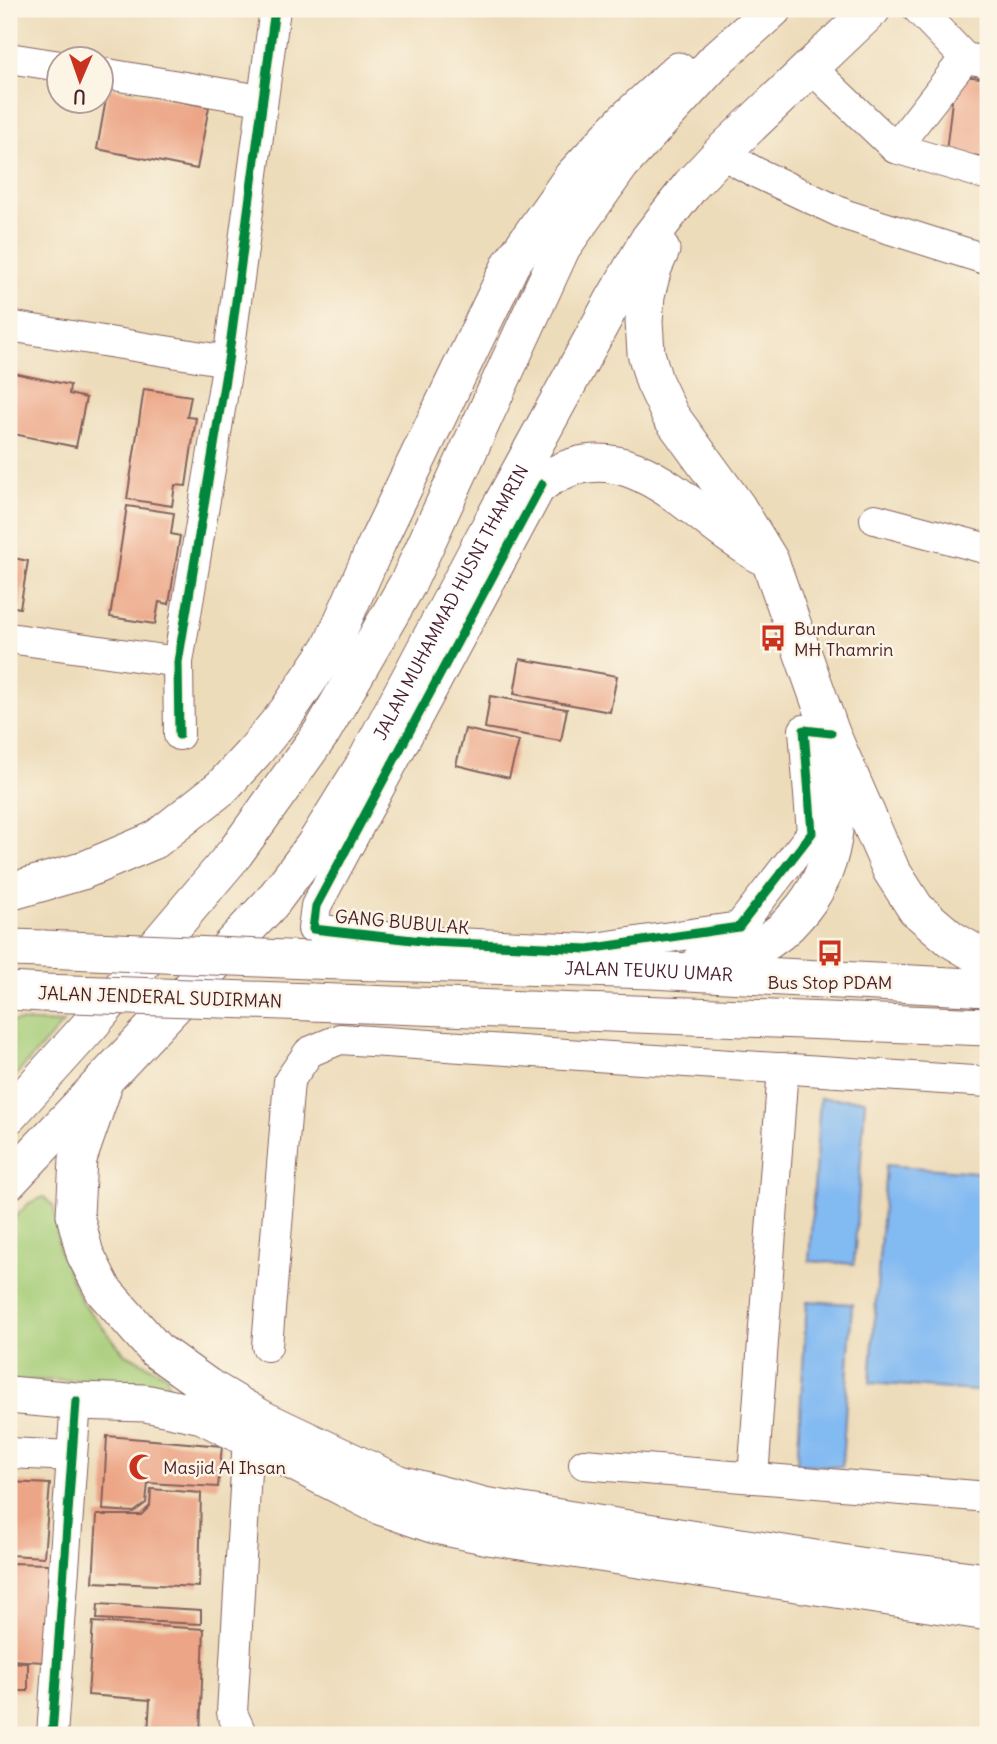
<svg xmlns="http://www.w3.org/2000/svg" width="997" height="1744" viewBox="0 0 997 1744" font-family="Delius,sans-serif">
  <style>
    .green { fill: #a5cc77; stroke: #787651; stroke-width: 2 }
    .water { fill: #82baf2; stroke: #666c8e; stroke-width: 2 }
    .building { fill: #eca586 }
    .lines { fill: none; stroke-linecap: round; stroke-linejoin: round }
    .minor-casing { stroke: #83615d; stroke-width: 32 }
    .major-casing { stroke: #83615d; stroke-width: 39 }
    .minor { stroke: #fff; stroke-width: 30 }
    .major { stroke: #fff; stroke-width: 37 }
    .major-bridge-casing { stroke: #83615d; stroke-width: 39; stroke-linecap: butt }
    .major-bridge { stroke: #fff; stroke-width: 37 }
    .cycleway-casing { stroke: #fcf5e5; stroke-width: 13 }
    .cycleway { stroke: #00873e; stroke-width: 9 }
    .labels { text-anchor: middle; dominant-baseline: central; stroke-width: 5; stroke-linejoin: round; paint-order: stroke }
    .street-label { font-size: 18px; fill: #4a1f2b; stroke: #fcf5e5 }
    .poi-label { font-size: 18px; fill: #4a1f2b; stroke: #fcf5e5; text-anchor: start }
  </style>
  <rect width="100%" height="100%" fill="#fcf5e5"/>
  <filter id="ink" filterUnits="userSpaceOnUse"><feTurbulence type="fractalNoise" baseFrequency=".0143" numOctaves="2"/><feDisplacementMap in="SourceGraphic" scale="14" xChannelSelector="R" yChannelSelector="G"/><feConvolveMatrix kernelMatrix="1 2 1 2 8 2 1 2 1" color-interpolation-filters="sRGB"/></filter>
  <filter id="wash" filterUnits="userSpaceOnUse"><feTurbulence type="fractalNoise" baseFrequency=".00686" numOctaves="4" result="noise"/><feDisplacementMap in="SourceGraphic" scale="28" xChannelSelector="R" yChannelSelector="G"/><feGaussianBlur stdDeviation="1.57" result="paint"/><feColorMatrix in="noise" values="0 0 0 0 0 0 0 0 0 0 0 0 0 0 0 0 0 1.4 0 .05"/><feComposite in="paint" operator="in"/></filter>
  <g filter="url(#wash)">
    <rect width="100%" height="100%" fill="#eddcba"/>
    <g class="green">
      <path d="M9 1021 63 1023 9 1083Z"/>
      <path d="M44 1197 54 1207 60 1252 81 1301 124 1353 166 1375 170 1390 88 1380 9 1381V1224L29 1203Z"/>
    </g>
    <g class="water">
      <path d="M820 1098 865 1100 854 1264 809 1261Z"/>
      <path d="M886 1165 988 1173V1392L870 1383Z"/>
      <path d="M807 1301 852 1304 842 1467 797 1464Z"/>
    </g>
    <g id="blocks">
      <g class="building">
        <path d="M955 75 988 79V157L946 152Z"/>
        <path d="M108 88 209 107 197 169 97 149Z"/>
        <path d="M9 372 70 385 69 394 86 398 76 447 9 433Z"/>
        <path d="M144 389 191 396 187 417 196 418 186 486 175 485 172 506 127 499Z"/>
        <path d="M127 506 174 513 171 534 180 536 169 604 159 602 155 624 110 617Z"/>
        <path d="M9 557 28 561 20 608 9 606Z"/>
        <path d="M520 659 617 676 610 712 514 694Z"/>
        <path d="M490 696 567 709 561 741 485 728Z"/>
        <path d="M465 729 519 741 509 778 456 765Z"/>
        <path d="M107 1436 222 1446 218 1487 148 1483 146 1503 134 1512 103 1510Z"/>
        <path d="M9 1482 50 1484 44 1557 9 1555Z"/>
        <path d="M151 1489 201 1493 199 1587 93 1582 97 1515H141L150 1506Z"/>
        <path d="M9 1563 49 1564 44 1662 9 1660Z"/>
        <path d="M98 1604 201 1610V1624L97 1619Z"/>
        <path d="M93 1622 204 1629 200 1735H148L150 1700 88 1695Z"/>
        <path d="M9 1662 28 1663V1691H9Z"/>
      </g>
    </g>
  </g>
  <g filter="url(#ink)">
    <use href="#blocks" fill-opacity="0" stroke="#83615d" stroke-width="2"/>
    <g class="lines">
      <g class="minor-casing">
        <g id="minor">
          <path d="M918 9 965 58 988 62"/>
          <path d="M9 58 60 66"/>
          <path d="M810 67 895 148 988 175"/>
          <path d="M102 73 261 100"/>
          <path d="M895 148 965 58"/>
          <path d="M721 153 755 172 846 215 988 260"/>
          <path d="M9 326 228 361"/>
          <path d="M538 492 316 906 313 929 431 942 588 949 739 927 812 833 804 730 831 733"/>
          <path d="M875 519 988 549"/>
          <path d="M9 638 178 662"/>
          <path d="M179 735 178 662 228 361 275 9"/>
          <path d="M267 1346 289 1081 309 1052 340 1039 988 1082"/>
          <path d="M9 1453 72 1456"/>
          <path d="M584 1464 988 1497"/>
          <path d="M753 1478 783 1068"/>
          <path d="M52 1735 76 1401"/>
          <path d="M242 1735 232 1713 248 1437"/>
        </g>
      </g>
      <g class="major-casing">
        <g id="major">
          <path d="M661 250 653 268 646 295 644 321 646 353 654 381 670 415 737 507 770 561 831 733 891 870 916 909 951 939 988 961"/>
          <path d="M505 515C520 503 535 486 551 477 614 439 668 487 715 524 730 536 745 545 760 555"/>
          <path d="M9 892 82 871 155 840 222 787 255 751 287 712 332 645 377 543 511 264 573 176 624 121 678 71"/>
          <path d="M9 948 44 949"/>
          <path id="s1" d="M309 960 652 970 988 988"/>
          <path d="M701 961C721 957 740 954 759 946 773 939 787 927 797 915 839 868 838 816 833 757"/>
          <path d="M9 991 43 993"/>
          <path d="M311 1002 988 1027"/>
          <path d="M102 1090 78 1159 75 1215 85 1254 104 1291 156 1350 208 1387 262 1419 399 1484 484 1506 859 1566 988 1582"/>
          <path d="M9 1115 91 1024 235 853 322 732 408 583 562 247 621 164 719 57 773 9"/>
          <path id="s2" d="M9 1181 272 902 314 846 363 767 488 530 613 301 649 239 691 185 721 153 872 9"/>
          <path d="M9 1395 76 1401 145 1403 202 1415 380 1506 435 1525 488 1536 988 1612"/>
        </g>
      </g>
      <use href="#minor" class="minor"/>
      <use href="#major" class="major"/>
      <g class="major-bridge-casing">
        <g id="major-bridge">
          <path d="M44 949 309 960"/>
          <path d="M43 993 311 1002"/>
        </g>
      </g>
      <use href="#major-bridge" class="major-bridge"/>
      <g class="cycleway-casing">
        <g id="cycleway">
          <path d="M542 484 316 906 313 929 431 942 588 949 739 927 812 833 804 730 831 733"/>
          <path d="M179 735 178 662 228 361 275 9"/>
          <path d="M52 1735 76 1401"/>
        </g>
      </g>
      <use href="#cycleway" class="cycleway"/>
    </g>
  </g>
  <defs>
    <g id="bus-bare" transform="scale(2.1)"><path d="M-5-6H5V4H4V6H2V4H-2V6H-4V4H-5ZM-3.5-4V0h7V-4ZM-3.5 1.2v1.5H-2V1.2ZM2 1.2v1.5H3.5V1.2Z" fill="#c8321e" stroke="#fcf5e5" stroke-width="2.5" paint-order="stroke"/></g>
    <g id="mosque-bare" transform="scale(2.1)"><path d="M3.5-4.9A6 6 0 1 0 3.5 4.9A5 5 0 1 1 3.5-4.9Z" fill="#c8321e" stroke="#fcf5e5" stroke-width="2.5" paint-order="stroke"/></g>
  </defs>
  <g fill-rule="evenodd">
    <use href="#bus-bare" x="773" y="638"/>
    <use href="#bus-bare" x="830" y="953"/>
    <use href="#mosque-bare" x="142" y="1467"/>
  </g>
  <g class="labels">
    <g class="street-label">
      <text stroke="none"><textPath href="#s2" startOffset="733">JALAN MUHAMMAD HUSNI THAMRIN</textPath></text>
      <text transform="translate(402 922) rotate(5)">GANG BUBULAK</text>
      <text stroke="none"><textPath href="#s1" startOffset="340">JALAN TEUKU UMAR</textPath></text>
      <text transform="translate(160 997) rotate(2)">JALAN JENDERAL SUDIRMAN</text>
    </g>
    <g class="poi-label">
      <text x="794" y="628">Bunduran<tspan x="794" dy="21">MH Thamrin</tspan></text>
      <text x="830" y="982" text-anchor="middle">Bus Stop PDAM</text>
      <text x="163" y="1467">Masjid Al Ihsan</text>
    </g>
  </g>
  <rect width="997" height="1744" fill="none" stroke="#fcf5e5" stroke-width="35"/>
  <g transform="translate(80 80) rotate(182)"><circle r="33" fill="#fcf5e5" stroke="#b59f9b" stroke-width="2"/>
  <path d="M0-5L12 26L0 18L-12 26Z" fill="#c8321e"/>
  <text y="-10" font-size="19" font-weight="bold" text-anchor="middle" fill="#4a1f2b">U</text>
  </g>
</svg>
